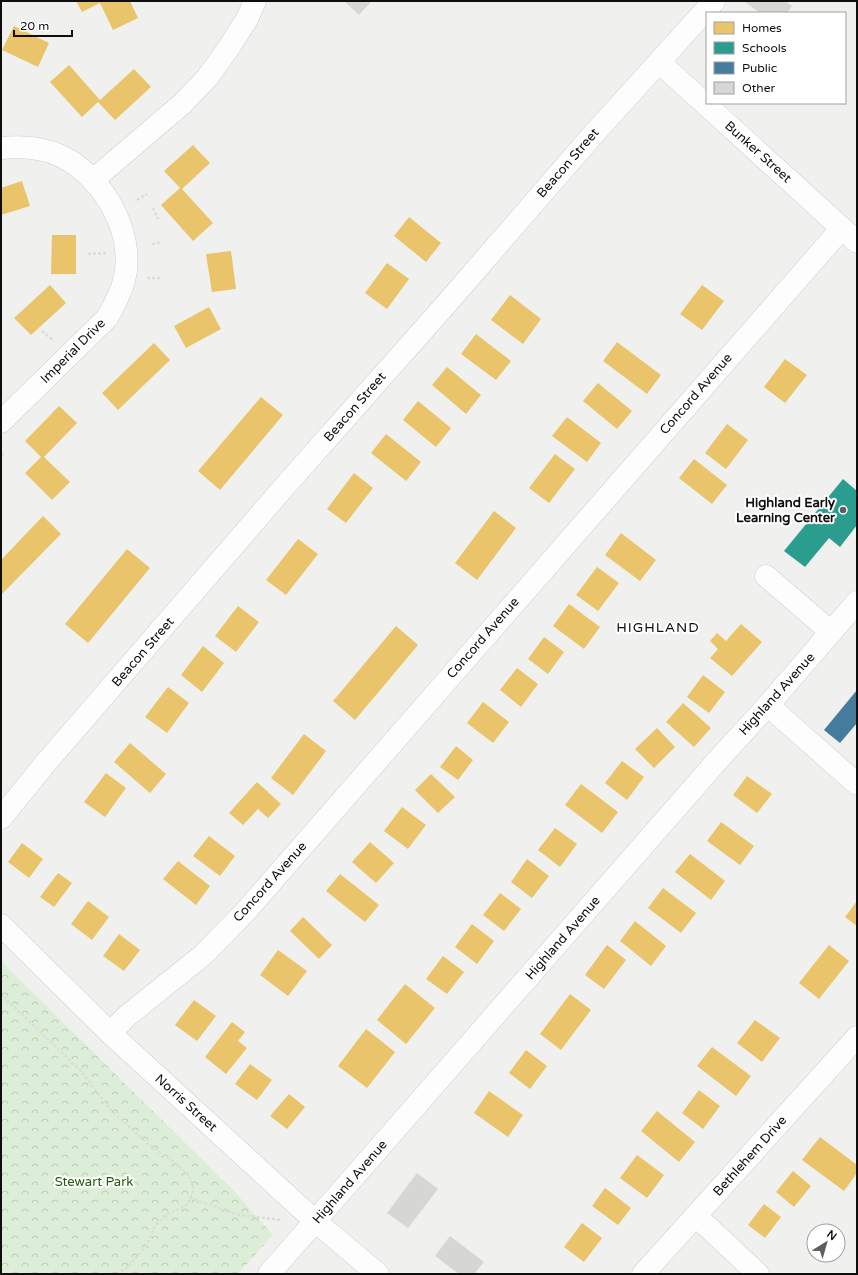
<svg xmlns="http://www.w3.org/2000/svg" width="858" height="1275" viewBox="0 0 858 1275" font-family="'Varela Round',sans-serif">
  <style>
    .forest { fill: url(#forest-crowns) }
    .homes { fill: #e9c46a }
    .schools { fill: #2a9d8f }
    .public { fill: #457b9d }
    .building { fill: #d6d7d5 }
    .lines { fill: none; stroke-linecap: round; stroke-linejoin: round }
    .minor-casing { stroke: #cecfcd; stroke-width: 23 }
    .path { stroke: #dbdcdb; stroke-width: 2.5; stroke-dasharray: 3 2; stroke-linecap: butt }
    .minor { stroke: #fdfdfd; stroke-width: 22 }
    .poi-dot { fill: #5d5e5c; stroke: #fff; stroke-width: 1.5 }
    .labels { text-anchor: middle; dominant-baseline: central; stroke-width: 4; stroke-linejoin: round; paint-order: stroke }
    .street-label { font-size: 13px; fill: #0e0f0d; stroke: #fff }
    .poi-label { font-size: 13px; font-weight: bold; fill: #0e0f0d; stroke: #fff; text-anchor: end }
    .park-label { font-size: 13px; fill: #205c08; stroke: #fff }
    .neighbourhood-label { font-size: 14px; letter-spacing: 1px; fill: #0e0f0d; stroke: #fff }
  </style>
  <defs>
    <pattern id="forest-crowns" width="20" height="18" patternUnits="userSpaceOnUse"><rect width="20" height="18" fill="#ddeed8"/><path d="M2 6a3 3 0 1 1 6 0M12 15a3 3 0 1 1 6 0" fill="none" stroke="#bccbb8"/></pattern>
  </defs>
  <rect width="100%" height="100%" fill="#f0f1ef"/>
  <path class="forest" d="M1 961 235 1192 273 1235 238 1274H1Z"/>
  <g class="homes">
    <path d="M76 1H130L138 18 113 30 100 3 82 12Z"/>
    <path d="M14 26 49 43 38 67 2 50Z"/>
    <path d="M69 65 100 100 134 69 151 87 115 120 98 102 82 117 50 82Z"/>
    <path d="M193 145 210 163 182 189 213 223 193 241 161 205 180 188 164 171Z"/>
    <path d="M22 181 30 206 1 215V188Z"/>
    <path d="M409 217 441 243 426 262 394 236Z"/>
    <path d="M52 235H76V274H51Z"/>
    <path d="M231 251 236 289 212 292 206 254Z"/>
    <path d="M387 263 409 279 387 309 365 293Z"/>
    <path d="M50 285 66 303 31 335 14 318Z"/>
    <path d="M702 285 724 301 702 330 680 314Z"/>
    <path d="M510 295 541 319 523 344 491 320Z"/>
    <path d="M209 307 221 329 186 348 174 326Z"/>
    <path d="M476 334 511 361 496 380 461 354Z"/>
    <path d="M617 342 661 375 647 394 603 361Z"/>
    <path d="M154 343 170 360 118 410 102 393Z"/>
    <path d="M785 359 807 375 785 403 764 387Z"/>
    <path d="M447 367 481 395 466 414 432 385Z"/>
    <path d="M598 383 632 411 617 429 583 401Z"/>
    <path d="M261 397 283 415 220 490 198 471Z"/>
    <path d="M418 401 451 428 436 447 403 420Z"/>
    <path d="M59 406 77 423 44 457 70 482 52 500 25 473 41 457 25 441Z"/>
    <path d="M567 417 601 443 587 462 552 436Z"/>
    <path d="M727 424 748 440 726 469 705 453Z"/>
    <path d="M386 434 421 462 406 481 371 453Z"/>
    <path d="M555 454 575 469 549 503 529 488Z"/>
    <path d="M694 459 727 485 712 504 679 478Z"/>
    <path d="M354 473 373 488 346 523 327 509Z"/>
    <path d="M494 511 516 528 477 580 455 563Z"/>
    <path d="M43 516 61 534 1 595V560Z"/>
    <path d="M621 533 656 560 640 581 605 555Z"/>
    <path d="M298 539 318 554 286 595 266 580Z"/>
    <path d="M127 549 150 568 88 643 65 624Z"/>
    <path d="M597 567 619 583 598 611 576 595Z"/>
    <path d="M569 604 600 627 584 649 553 626Z"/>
    <path d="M238 606 259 622 236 652 215 636Z"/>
    <path d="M741 624 762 642 732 676 710 658 718 649 710 641 717 633 726 641Z"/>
    <path d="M396 626 418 645 355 720 333 701Z"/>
    <path d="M544 637 564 652 548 674 528 659Z"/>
    <path d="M203 646 224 663 202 692 181 675Z"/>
    <path d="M517 668 538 684 521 707 500 690Z"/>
    <path d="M703 675 725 692 709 713 687 697Z"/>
    <path d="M168 687 189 703 167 733 145 717Z"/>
    <path d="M483 702 509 722 493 743 467 723Z"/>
    <path d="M683 703 711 728 694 747 666 722Z"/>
    <path d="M657 728 675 747 654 768 635 749Z"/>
    <path d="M304 734 326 751 293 795 271 778Z"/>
    <path d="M130 743 166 774 150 793 114 762Z"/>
    <path d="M456 746 473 760 458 780 440 767Z"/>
    <path d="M622 761 644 777 627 800 605 783Z"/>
    <path d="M106 773 126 788 105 817 84 802Z"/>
    <path d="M431 774 455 797 438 813 415 790Z"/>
    <path d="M747 776 772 794 757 813 733 795Z"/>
    <path d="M257 782 281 804 268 818 258 809 243 825 229 813Z"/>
    <path d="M581 784 618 812 602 833 565 805Z"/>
    <path d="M402 807 426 825 408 849 384 831Z"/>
    <path d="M721 822 754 846 740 865 707 841Z"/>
    <path d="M555 828 577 844 560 867 538 850Z"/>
    <path d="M209 836 235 856 220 876 193 856Z"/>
    <path d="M370 842 394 863 376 883 352 862Z"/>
    <path d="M22 843 43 859 29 878 8 862Z"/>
    <path d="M690 854 725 881 711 900 675 872Z"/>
    <path d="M527 859 549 876 532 898 511 882Z"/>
    <path d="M178 861 210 886 196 905 163 879Z"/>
    <path d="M58 873 72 883 54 907 40 897Z"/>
    <path d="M340 874 379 905 365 922 326 891Z"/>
    <path d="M663 888 696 913 681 933 648 908Z"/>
    <path d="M500 893 521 909 504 931 483 915Z"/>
    <path d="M88 901 109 917 92 940 71 924Z"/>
    <path d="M857 901V926L845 917Z"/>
    <path d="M303 917 332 945 319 959 290 931Z"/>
    <path d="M635 921 666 946 651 966 620 941Z"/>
    <path d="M472 924 494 941 477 964 455 947Z"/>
    <path d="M119 934 140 950 124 971 103 956Z"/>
    <path d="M607 945 626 960 604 989 585 975Z"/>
    <path d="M829 945 849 961 819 999 799 983Z"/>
    <path d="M278 950 307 971 288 996 260 975Z"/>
    <path d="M443 956 464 972 447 994 426 979Z"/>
    <path d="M405 984 435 1008 406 1044 377 1020Z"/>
    <path d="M570 994 591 1010 561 1050 540 1034Z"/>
    <path d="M194 1000 216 1016 197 1041 175 1025Z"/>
    <path d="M755 1020 780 1038 762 1062 737 1043Z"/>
    <path d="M232 1022 245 1032 238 1041 247 1048 226 1074 205 1057Z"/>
    <path d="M366 1029 395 1052 367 1088 338 1066Z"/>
    <path d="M712 1047 751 1076 736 1096 697 1066Z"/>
    <path d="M526 1050 547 1066 530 1089 509 1073Z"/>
    <path d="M250 1064 272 1080 257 1100 235 1084Z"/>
    <path d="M699 1090 720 1106 703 1129 682 1113Z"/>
    <path d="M489 1091 523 1115 508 1137 474 1113Z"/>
    <path d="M289 1094 305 1107 287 1129 270 1116Z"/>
    <path d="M657 1111 695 1142 679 1162 641 1131Z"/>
    <path d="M820 1137 857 1165V1173L844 1191 802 1160Z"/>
    <path d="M637 1155 664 1175 647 1198 620 1178Z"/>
    <path d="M793 1171 811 1186 794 1207 776 1192Z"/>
    <path d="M605 1188 631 1208 618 1225 592 1206Z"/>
    <path d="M764 1204 781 1217 765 1238 748 1225Z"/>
    <path d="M582 1223 602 1238 584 1262 564 1247Z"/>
  </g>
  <path class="schools" d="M843 479 857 491V525L840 547 829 538 805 567 784 551Z"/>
  <path class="public" d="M857 690V723L840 743 824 730Z"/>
  <g class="building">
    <path d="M344 1H372L359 15Z"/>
    <path d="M746 1H785L792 6 787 13H760L745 2Z"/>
    <path d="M417 1173 438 1189 408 1228 387 1213Z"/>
    <path d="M450 1236 484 1262 474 1274H459L435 1256Z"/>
  </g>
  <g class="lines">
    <g class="minor-casing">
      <g id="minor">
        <path d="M659 62 857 242"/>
        <path d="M1 148C21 146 42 147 61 156 104 177 136 234 124 281 120 295 114 306 107 318L1 422"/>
        <path d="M93 180 182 104 207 78 228 49 247 19 255 1"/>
        <path d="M766 576 831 632"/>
        <path d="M769 704 780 716 857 784"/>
        <path d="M1 818 44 765 285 486 448 302 591 137 714 1"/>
        <path d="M1 925 110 1033 315 1221 378 1274"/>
        <path d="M110 1033 127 1016 203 955 245 912 842 228"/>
        <path d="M696 1216 758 1274"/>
        <path d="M269 1274 717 761 769 704 857 602"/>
        <path d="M643 1274 857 1037"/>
      </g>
    </g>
    <g class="path">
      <path d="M137 200 147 194"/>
      <path d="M153 208 158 219"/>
      <path d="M152 244 162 242"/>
      <path d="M88 254 107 253"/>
      <path d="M147 278H161"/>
      <path d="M42 331 54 341"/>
      <path d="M1 456 3 453"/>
      <path d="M1 992 9 1002 79 1069 110 1109 149 1145 173 1161 189 1175 194 1189 187 1205 165 1215 155 1226 146 1246 129 1266 118 1274"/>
      <path d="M190 1198 239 1215 282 1220"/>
      <path d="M165 1215 168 1220"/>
    </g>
    <use href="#minor" class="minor"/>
  </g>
  <circle class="poi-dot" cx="843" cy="510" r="4"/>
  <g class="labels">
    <g class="street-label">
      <text transform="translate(758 152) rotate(42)">Bunker Street</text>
      <text transform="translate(568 163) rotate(-49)">Beacon Street</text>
      <text transform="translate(73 351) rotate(-45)">Imperial Drive</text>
      <text transform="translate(696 394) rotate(-49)">Concord Avenue</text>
      <text transform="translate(355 407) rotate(-49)">Beacon Street</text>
      <text transform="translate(483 638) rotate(-49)">Concord Avenue</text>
      <text transform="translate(143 652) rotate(-49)">Beacon Street</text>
      <text transform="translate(777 694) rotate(-48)">Highland Avenue</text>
      <text transform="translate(270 882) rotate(-48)">Concord Avenue</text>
      <text transform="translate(563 938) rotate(-49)">Highland Avenue</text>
      <text transform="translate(186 1103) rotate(42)">Norris Street</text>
      <text transform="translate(750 1156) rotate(-48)">Bethlehem Drive</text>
      <text transform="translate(350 1182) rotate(-49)">Highland Avenue</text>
    </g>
    <g class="poi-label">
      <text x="835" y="503">Highland Early<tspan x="835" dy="15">Learning Center</tspan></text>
    </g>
    <g class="park-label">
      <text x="94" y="1182">Stewart Park</text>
    </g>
    <g class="neighbourhood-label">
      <text x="658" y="627">HIGHLAND</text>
    </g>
  </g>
  <rect width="858" height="1275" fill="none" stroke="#0e0f0d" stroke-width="4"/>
  <rect x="706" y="12" width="140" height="92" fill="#ffffff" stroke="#9f9f9e"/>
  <rect x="714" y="22" width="20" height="12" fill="#e9c46a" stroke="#9f9f9e"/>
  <text x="742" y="32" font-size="12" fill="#0e0f0d">Homes</text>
  <rect x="714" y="42" width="20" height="12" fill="#2a9d8f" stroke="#9f9f9e"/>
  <text x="742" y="52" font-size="12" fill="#0e0f0d">Schools</text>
  <rect x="714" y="62" width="20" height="12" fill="#457b9d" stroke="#9f9f9e"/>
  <text x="742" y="72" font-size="12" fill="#0e0f0d">Public</text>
  <rect x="714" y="82" width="20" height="12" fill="#d6d7d5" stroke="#9f9f9e"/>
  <text x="742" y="92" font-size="12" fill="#0e0f0d">Other</text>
  <g transform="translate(826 1243) rotate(37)"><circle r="19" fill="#ffffff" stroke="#9f9f9e"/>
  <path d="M0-3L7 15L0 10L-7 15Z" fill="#5d5e5c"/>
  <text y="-6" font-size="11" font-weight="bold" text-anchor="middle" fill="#0e0f0d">N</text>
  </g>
  <path d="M14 30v6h58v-6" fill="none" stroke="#0e0f0d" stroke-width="2"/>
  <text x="20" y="30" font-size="12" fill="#0e0f0d" stroke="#ffffff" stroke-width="3" paint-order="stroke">20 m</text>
</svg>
